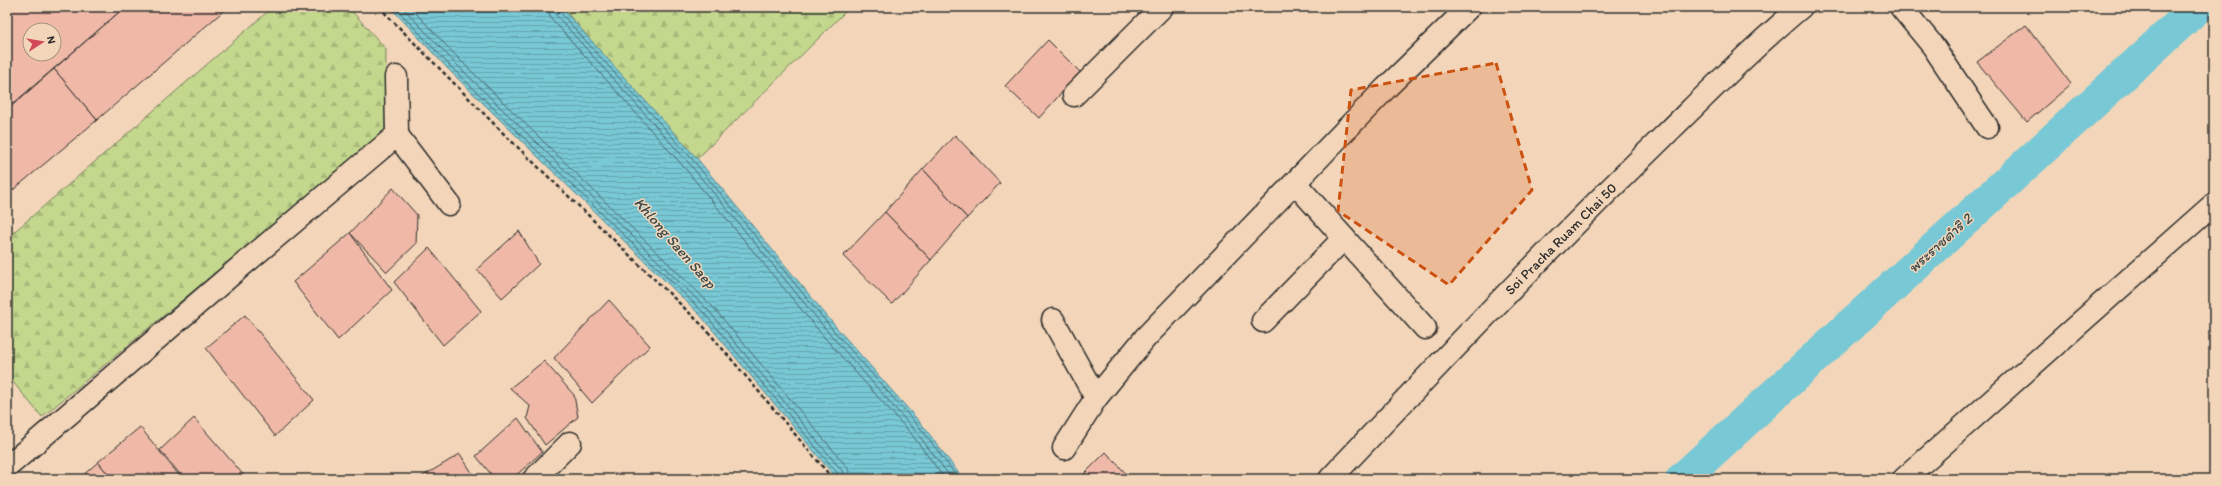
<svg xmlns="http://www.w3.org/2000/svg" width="2221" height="486" viewBox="0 0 2221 486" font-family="Itim,'Playpen Sans Thai',sans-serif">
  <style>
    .forest { fill: url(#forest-firs); stroke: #77815c }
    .water { fill: url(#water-rules); stroke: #5a8991 }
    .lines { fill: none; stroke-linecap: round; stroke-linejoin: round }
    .shore { stroke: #4a6a6f; stroke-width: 1 }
    .canal { stroke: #79c8d5; stroke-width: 33 }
    .building { fill: #f0b9a7; stroke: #2b2b2b; fill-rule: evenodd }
    .street-casing { stroke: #2b2b2b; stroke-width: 25 }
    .path { stroke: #2b2b2b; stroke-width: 2.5; stroke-dasharray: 4 3; stroke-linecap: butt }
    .street { stroke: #f3d6b9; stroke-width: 22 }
    .marked { fill: #cc5211; fill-opacity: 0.2; stroke: #cc5211; stroke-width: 3; stroke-dasharray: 8 5; stroke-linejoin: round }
    .labels { text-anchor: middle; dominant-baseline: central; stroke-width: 3; stroke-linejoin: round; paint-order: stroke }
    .street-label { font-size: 14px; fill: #2b2b2b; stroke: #f3d6b9 }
    .water-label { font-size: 15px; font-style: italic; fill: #3b4a4d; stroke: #f3d6b9 }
  </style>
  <defs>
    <pattern id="forest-firs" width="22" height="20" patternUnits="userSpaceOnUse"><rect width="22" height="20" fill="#c3d78d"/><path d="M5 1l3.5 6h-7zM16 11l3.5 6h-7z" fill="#a8b97a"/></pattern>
    <pattern id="water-rules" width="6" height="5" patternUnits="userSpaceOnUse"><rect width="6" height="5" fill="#79c8d5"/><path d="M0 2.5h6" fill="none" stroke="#63a3ad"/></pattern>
  </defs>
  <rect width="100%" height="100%" fill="#f3d6b9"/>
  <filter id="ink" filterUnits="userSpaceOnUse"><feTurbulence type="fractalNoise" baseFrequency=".025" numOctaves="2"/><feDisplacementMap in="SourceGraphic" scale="8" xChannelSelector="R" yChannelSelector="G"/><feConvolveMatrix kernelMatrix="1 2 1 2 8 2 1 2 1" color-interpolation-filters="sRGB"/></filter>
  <g filter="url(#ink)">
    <g class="forest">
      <path d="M273 7H348L386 49 385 131 42 417 7 375V238Z"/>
      <path d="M562 7H850L695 161Z"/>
    </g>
    <path class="water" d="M390 7H561L695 156 836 327 924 427 963 479H837L701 316 448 69Z"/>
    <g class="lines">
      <g class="shore">
        <path d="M395 7 451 67 704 313 839 475 840 479"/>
        <path d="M402 7 455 63 708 310 843 472 845 479"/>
        <path d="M410 7 459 59 712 306 848 468 851 479"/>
        <path d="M547 7 551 18 683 166 824 337 913 436 945 479"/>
        <path d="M553 7 556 15 688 162 829 333 917 433 952 479"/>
        <path d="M558 7 559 11 692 159 833 330 921 429 959 479"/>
      </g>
      <path class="canal" d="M1682 479 2198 7"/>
    </g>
    <g class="building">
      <path d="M7 7H125L7 109ZM30 30H54V54H30Z"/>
      <path d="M125 7H228L97 120 54 69Z"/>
      <path d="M2026 25 2071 84 2027 122 1977 62Z"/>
      <path d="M1048 40 1080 72 1039 118 1005 86Z"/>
      <path d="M54 69 97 120 7 195V110Z"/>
      <path d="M955 135 1000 183 967 218 923 169Z"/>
      <path d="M923 169 967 218 931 260 885 212Z"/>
      <path d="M393 188 417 215 416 244 387 272 350 233Z"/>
      <path d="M885 212 931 260 892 304 843 256Z"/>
      <path d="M519 231 539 264 502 298 477 269Z"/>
      <path d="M350 233 392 290 338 340 293 282Z"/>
      <path d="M429 248 481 311 443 345 394 282Z"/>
      <path d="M609 300 650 346 592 403 554 358Z"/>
      <path d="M245 315 314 400 275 436 206 348Z"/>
      <path d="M544 361 574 395 578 417 545 445 527 418 530 406 510 388Z"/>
      <path d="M194 418 247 479H184L160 450Z"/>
      <path d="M518 418 542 452 512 479H495L476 456Z"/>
      <path d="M140 427 182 479H112L98 462Z"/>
      <path d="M1106 452 1131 479H1079Z"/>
      <path d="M460 454 476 479H418Z"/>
      <path d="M98 462 112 479H79Z"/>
    </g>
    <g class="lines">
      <g class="street-casing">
        <g id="street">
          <path d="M1901 7 1933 46 1987 127"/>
          <path d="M1074 95 1162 7"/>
          <path d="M397 135 449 204"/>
          <path d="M1344 238 1425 328"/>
          <path d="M1053 320 1096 398"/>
          <path d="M1263 321 1344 238 1295 183"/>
          <path d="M1064 448 1096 398 1146 337 1386 88 1469 7"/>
          <path d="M7 467 239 268 397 135 396 77"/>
          <path d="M534 479 570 443"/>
          <path d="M1330 479C1439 364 1548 249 1662 138 1707 94 1752 48 1801 7"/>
          <path d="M1904 479 2214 204"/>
        </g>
      </g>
      <path class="path" d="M379 7 503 133 704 327 833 479"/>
      <use href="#street" class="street"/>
    </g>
  </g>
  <path class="marked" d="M1496 63 1532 190 1449 285 1338 211 1351 90Z"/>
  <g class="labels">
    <g class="street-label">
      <text transform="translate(1561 239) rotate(-45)">Soi Pracha Ruam Chai 50</text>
    </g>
    <g class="water-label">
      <text transform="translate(675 243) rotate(49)">Khlong Saen Saep</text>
      <text transform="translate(1940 243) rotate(-42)">พระราชดำริ 2</text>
    </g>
  </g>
  <rect width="2221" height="486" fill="none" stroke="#f3d6b9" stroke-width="24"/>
  <rect x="12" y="12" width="2197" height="462" fill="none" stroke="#2b2b2b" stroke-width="1.5" filter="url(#ink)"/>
  <g transform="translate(42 42) rotate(78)"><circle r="19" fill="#f3d6b9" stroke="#a39280"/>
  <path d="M0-3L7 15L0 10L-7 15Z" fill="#d1495b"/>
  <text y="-6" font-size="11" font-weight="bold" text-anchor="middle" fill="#2b2b2b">N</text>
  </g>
</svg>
